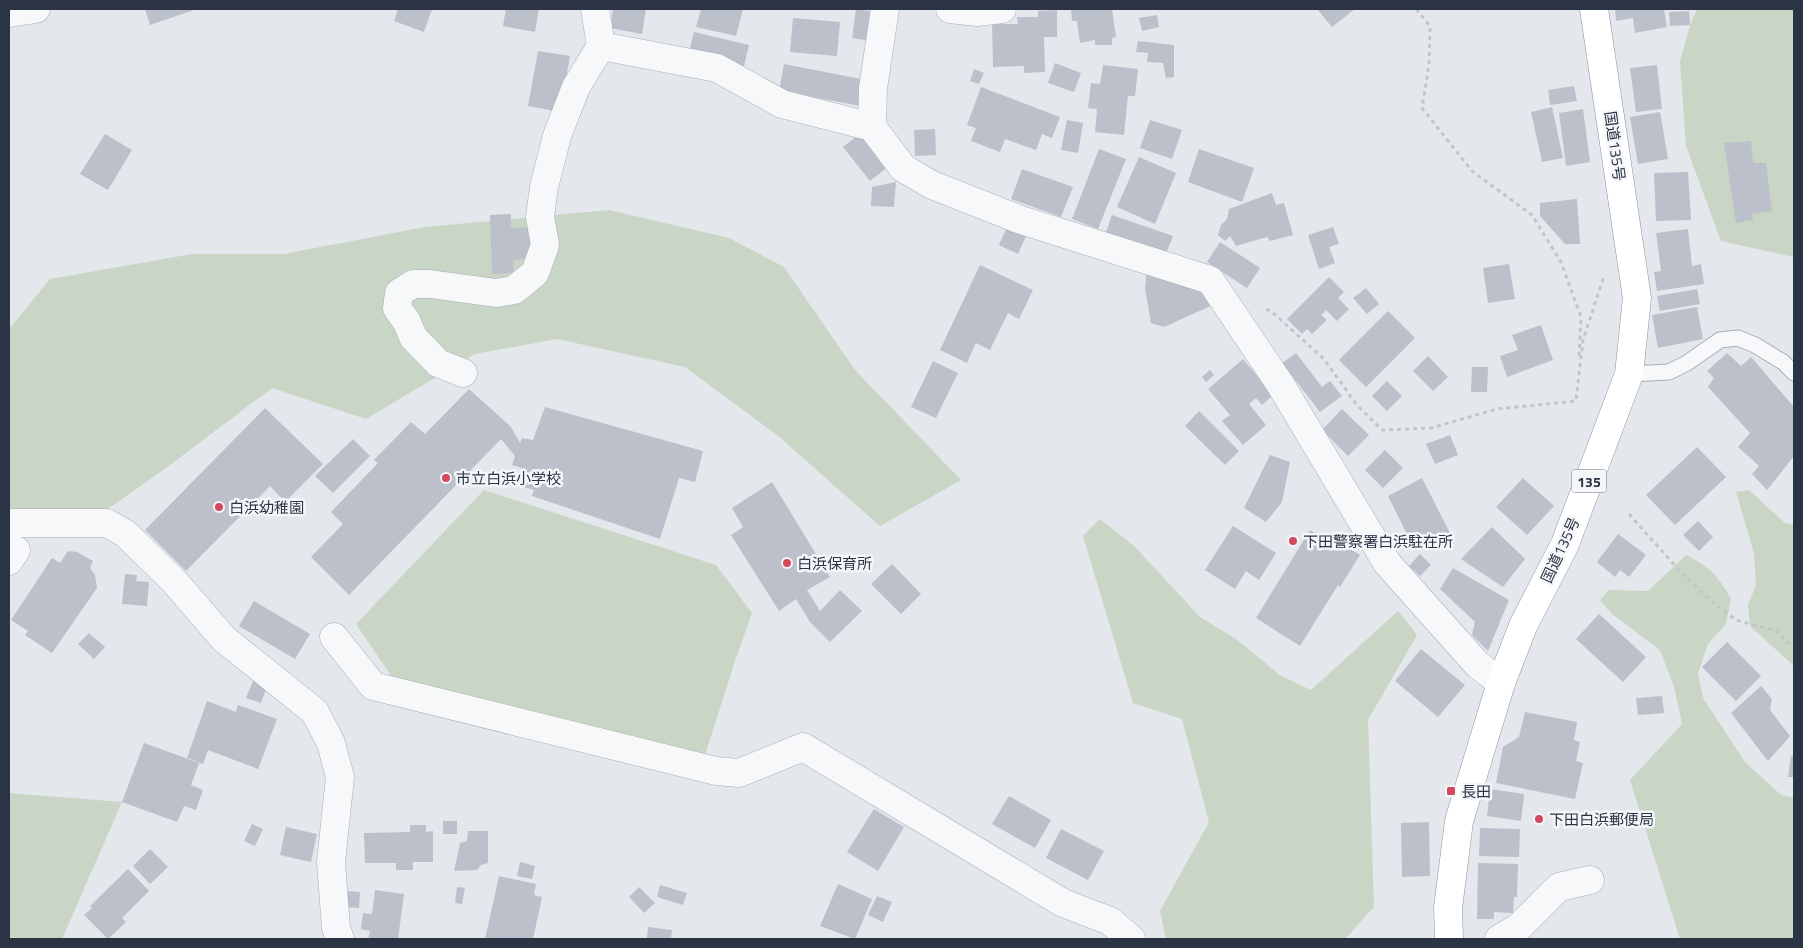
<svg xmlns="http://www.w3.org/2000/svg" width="1803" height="948" viewBox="0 0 1803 948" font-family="'Titillium Web','Noto Sans JP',sans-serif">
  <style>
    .green { fill: #c9d6c5 }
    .building { fill: #bbc0ca }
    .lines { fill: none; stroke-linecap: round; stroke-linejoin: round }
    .lane-casing { stroke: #a9aeb7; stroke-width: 17 }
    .street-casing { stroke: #a9aeb7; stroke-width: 29 }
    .highway-casing { stroke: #8b94a3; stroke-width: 29 }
    .path { stroke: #c2c5cb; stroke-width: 3; stroke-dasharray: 4 4; stroke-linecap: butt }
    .lane { stroke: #f7f8fa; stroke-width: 15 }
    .street { stroke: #f7f8fa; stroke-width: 28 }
    .highway { stroke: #fff; stroke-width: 28 }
    .poi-dot { fill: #d1495b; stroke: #f4f6f9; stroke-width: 2 }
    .labels { text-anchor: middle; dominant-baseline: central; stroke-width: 5; stroke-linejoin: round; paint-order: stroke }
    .shield { fill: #f4f6f9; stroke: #676e7b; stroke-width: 1 }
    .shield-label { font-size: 14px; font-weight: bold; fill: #2b3445 }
    .street-label { font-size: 15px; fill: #2b3445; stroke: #f4f6f9 }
    .poi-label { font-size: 15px; fill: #2b3445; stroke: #f4f6f9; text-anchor: start }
  </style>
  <rect width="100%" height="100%" fill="#e4e7ec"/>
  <g class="green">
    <path d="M1697 9H1794V257L1721 241 1686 146 1680 62 1690 25Z"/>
    <path d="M609 210 729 238 784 267 855 370 961 480 880 526 777 435 685 367 557 339 475 354 366 419 272 388 166 468 88 523 9 515V329L50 279 192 254H284L425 227Z"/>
    <path d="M484 490 716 565 752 613 735 661 705 755 394 680 356 624Z"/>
    <path d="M1749 490 1785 523 1794 525V666L1750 626 1748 605 1756 585 1754 553 1736 492Z"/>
    <path d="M1100 519 1134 546 1200 617 1236 639 1281 676 1311 690 1398 611 1417 635 1368 720 1374 907 1345 939H1166L1160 911 1209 822 1182 719 1133 703 1083 536Z"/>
    <path d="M1686 555C1711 568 1716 574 1731 598L1726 624 1708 644 1698 673 1703 698 1745 762 1781 795 1794 798V939H1680L1630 780 1682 724 1674 687 1660 650 1612 614 1600 600 1609 590 1648 591Z"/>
    <path d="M9 793 122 802 62 939H9Z"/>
  </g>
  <g class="building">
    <path d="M145 9H197L150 25Z"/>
    <path d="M398 9H432L424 32 394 21Z"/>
    <path d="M506 9H539L535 32 503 26Z"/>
    <path d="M613 9H646L642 34 610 28Z"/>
    <path d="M701 9H743L736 36 696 27Z"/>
    <path d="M856 9 875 12 870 41 852 38Z"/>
    <path d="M1071 9H1112L1116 37 1112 38V45H1095V40L1080 43 1077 21H1072Z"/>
    <path d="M1317 9H1355L1332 27Z"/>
    <path d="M1615 9H1664L1667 27 1635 33 1633 18 1616 21Z"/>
    <path d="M1057 10V37H1044L1045 72 1024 73V66L993 67 992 24H1018L1017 17H1038V11Z"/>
    <path d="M1689 11 1690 25 1670 26 1669 12Z"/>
    <path d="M1157 15 1159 27 1142 31 1139 18Z"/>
    <path d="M793 18 840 22 837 56 790 52Z"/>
    <path d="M694 32 749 45 744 66 689 52Z"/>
    <path d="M1138 41 1174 45V77L1166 78 1163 63 1147 62 1148 53 1136 52Z"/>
    <path d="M538 51 570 56 560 112 528 106Z"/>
    <path d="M1055 63 1081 73 1074 92 1048 83Z"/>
    <path d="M784 64 866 80 861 106 779 91Z"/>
    <path d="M1103 65 1138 69 1135 96H1128L1124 135 1095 132 1097 109 1088 108 1091 83 1100 84Z"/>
    <path d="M1657 65 1662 109 1636 112 1630 68Z"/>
    <path d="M974 69 984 73 979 84 970 81Z"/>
    <path d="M1574 86 1577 101 1550 105 1548 90Z"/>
    <path d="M981 87 1060 117 1052 138 1042 134 1036 150 1005 139 1000 152 971 141 976 128 967 125Z"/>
    <path d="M1552 107 1563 158 1542 162 1531 112Z"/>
    <path d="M1583 109 1590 162 1566 166 1559 113Z"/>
    <path d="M1660 112 1668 159 1638 164 1630 117Z"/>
    <path d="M1067 120 1083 123 1078 153 1061 150Z"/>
    <path d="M1150 120 1182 130 1172 159 1140 148Z"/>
    <path d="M935 129 936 155 915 156 914 130Z"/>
    <path d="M863 131 890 165 870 181 843 147Z"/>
    <path d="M105 134 132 150 108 190 80 174Z"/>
    <path d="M1751 141 1753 163H1766L1772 211 1752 214 1753 220 1736 223 1724 143Z"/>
    <path d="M1099 149 1126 159 1098 229 1072 219Z"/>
    <path d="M1199 149 1254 168 1242 202 1188 182Z"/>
    <path d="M1139 157 1176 173 1155 224 1117 207Z"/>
    <path d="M1022 169 1073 187 1061 217 1011 199Z"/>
    <path d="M1688 172 1691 220 1656 221 1654 173Z"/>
    <path d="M896 182 894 207 871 206 872 187Z"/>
    <path d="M1272 193 1276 205 1284 203 1293 235 1270 241 1267 237 1236 246 1230 236 1225 241 1218 235 1221 225 1227 219 1229 209Z"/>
    <path d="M1577 199 1580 244H1565L1540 216V203Z"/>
    <path d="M511 214V228L531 227 532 259 513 260 514 273 492 274 490 215Z"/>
    <path d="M1112 215 1173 236 1165 256 1105 235Z"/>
    <path d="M1007 227 1026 236 1018 254 999 245Z"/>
    <path d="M1333 227 1339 244 1329 247 1335 263 1319 269 1308 235Z"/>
    <path d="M1688 229 1692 266 1701 264 1704 284 1657 291 1654 272 1661 271 1656 233Z"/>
    <path d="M1220 242 1260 268 1247 288 1207 262Z"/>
    <path d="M1509 264 1515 299 1488 303 1483 268Z"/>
    <path d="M980 265 1033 290 1019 319 1008 313 990 350 976 343 967 363 940 350Z"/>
    <path d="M1147 269 1204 291 1215 304 1164 327 1151 323 1145 288Z"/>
    <path d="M1329 277 1344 292 1338 298 1349 309 1337 321 1326 310 1321 315 1327 320 1312 334 1307 329 1302 334 1287 319Z"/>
    <path d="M1366 288 1379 304 1367 314 1353 298Z"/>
    <path d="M1697 289 1700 304 1660 311 1657 296Z"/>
    <path d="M1697 307 1703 339 1658 348 1652 315Z"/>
    <path d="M1388 311 1415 338 1366 387 1339 360Z"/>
    <path d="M1541 325 1553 360 1507 377 1500 356 1518 350 1512 335Z"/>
    <path d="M1296 353 1322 387 1330 381 1342 396 1320 412 1282 363Z"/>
    <path d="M1727 353 1741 366 1751 357 1794 407V456L1767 490 1752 474 1759 466 1738 447 1750 433 1708 387 1714 378 1707 371Z"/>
    <path d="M1428 356 1448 377 1433 391 1413 371Z"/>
    <path d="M1243 359 1273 395 1262 405 1256 398 1249 404 1266 425 1243 445 1222 421 1230 415 1208 389Z"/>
    <path d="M933 361 958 373 936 418 911 407Z"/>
    <path d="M1472 367H1488L1487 392H1471Z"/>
    <path d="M1210 370 1214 375 1206 382 1202 377Z"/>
    <path d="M1387 381 1402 396 1387 411 1372 396Z"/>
    <path d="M469 389 511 427 520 443 522 438 533 440 545 407 703 451 695 482 679 478 660 539 532 496 534 490 517 485 522 468 512 465 515 456 501 439 349 595 311 557 343 524 331 512 378 463 374 460 411 422 425 434Z"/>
    <path d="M265 408 323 464 285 502 270 486 186 571 145 530Z"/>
    <path d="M1342 409 1369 435 1348 456 1322 430Z"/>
    <path d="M1199 411 1239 451 1225 465 1185 426Z"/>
    <path d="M1450 435 1458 455 1435 464 1426 444Z"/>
    <path d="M353 439 370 456 333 493 315 476Z"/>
    <path d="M1697 447 1726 477 1675 525 1646 495Z"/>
    <path d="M1385 450 1403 468 1383 488 1365 470Z"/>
    <path d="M1270 455 1290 462 1282 502 1266 522 1244 508Z"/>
    <path d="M1422 478 1455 543 1443 549 1439 540 1431 544 1427 536 1412 544 1388 496Z"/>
    <path d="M1523 478 1554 506 1527 535 1496 507Z"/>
    <path d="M772 482 830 577 807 590 820 611 840 590 862 611 830 642 810 622 796 599 779 611 731 535 743 527 732 508Z"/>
    <path d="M1698 521 1713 537 1699 551 1683 535Z"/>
    <path d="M1233 526 1276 553 1259 580 1246 571 1235 589 1205 570Z"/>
    <path d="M1492 527 1525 559 1503 587 1461 559Z"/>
    <path d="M1310 530 1336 546 1339 542 1360 555 1340 587 1338 585 1300 646 1256 618Z"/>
    <path d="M1618 534 1646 555 1629 577 1620 570 1615 577 1597 562Z"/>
    <path d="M68 551 77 552 93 561 90 568 95 575 97 588 52 653 25 635 28 631 11 620 52 558 60 563Z"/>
    <path d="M1420 554 1431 565 1420 576 1409 566Z"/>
    <path d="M892 564 921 594 901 614 871 584Z"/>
    <path d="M1453 568 1509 600 1488 651 1472 635 1475 622 1440 589Z"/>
    <path d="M125 574 137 575 136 581 149 582 147 606 122 604Z"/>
    <path d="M254 601 310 634 295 659 239 626Z"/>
    <path d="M1599 614 1646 657 1623 682 1576 639Z"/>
    <path d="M89 633 105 647 94 659 78 644Z"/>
    <path d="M1727 642 1761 676 1736 701 1702 667Z"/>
    <path d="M1421 649 1465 685 1438 717 1395 681Z"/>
    <path d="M253 681 267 687 261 703 246 698Z"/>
    <path d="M1761 686 1772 699 1770 710 1790 736 1768 761 1731 713Z"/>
    <path d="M1662 696 1664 713 1638 715 1636 698Z"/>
    <path d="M207 701 236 712 238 705 277 719 258 769 208 750 203 764 187 758Z"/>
    <path d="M1525 712 1577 722 1574 740 1580 742 1576 761 1583 763 1575 799 1496 783 1503 747 1519 737Z"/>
    <path d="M144 743 199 763 191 785 203 790 196 810 184 806 177 822 122 802Z"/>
    <path d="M1791 756H1794V777H1788Z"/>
    <path d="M1490 789 1524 794 1521 821 1487 816Z"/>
    <path d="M1009 796 1051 820 1035 848 992 824Z"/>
    <path d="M874 809 904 827 878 871 847 852Z"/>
    <rect x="443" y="821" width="14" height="13"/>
    <path d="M1429 822 1430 876 1402 877 1401 823Z"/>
    <path d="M252 824 263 829 255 846 244 841Z"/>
    <path d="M410 825H426V832L433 831V862H413V870H396V863H365L364 833 410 832Z"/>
    <path d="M286 827 317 834 311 862 280 855Z"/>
    <path d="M1480 828 1520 829 1519 857 1479 856Z"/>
    <path d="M1061 829 1104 851 1088 880 1046 858Z"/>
    <path d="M468 831H488V863L481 865 477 870 454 871 460 843 467 841Z"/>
    <path d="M150 849 168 867 150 884 133 866Z"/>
    <path d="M520 862 535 866 532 879 517 876Z"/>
    <path d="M1478 863 1518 864 1517 897H1514L1513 913 1494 912V919H1477Z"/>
    <path d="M128 869 149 891 122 918 126 922 108 939 84 915 92 908 90 906Z"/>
    <path d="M499 876 536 884 534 895 542 897 533 939H485Z"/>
    <path d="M838 884 872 899 855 939 820 926Z"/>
    <path d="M660 885 687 893 683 905 657 897Z"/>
    <path d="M457 887 465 888 462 904 455 903Z"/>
    <path d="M639 887 655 903 644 913 629 897Z"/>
    <path d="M375 890 404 894 398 939H368L370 931 361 929 363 913 372 914Z"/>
    <path d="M348 891 360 892 359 908 347 907Z"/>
    <path d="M877 896 892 902 883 922 868 915Z"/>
    <path d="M648 927 672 930 671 939H647Z"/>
  </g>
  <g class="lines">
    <g class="lane-casing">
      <path id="lane" d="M1629 374 1669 372 1687 363 1720 340 1738 338 1755 345 1783 362 1794 373"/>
    </g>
    <g class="street-casing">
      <g id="street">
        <path d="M595 9 601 46 717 68 782 104 872 127 903 168 932 185 1021 220 1210 280 1280 384 1387 563 1477 664 1501 683"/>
        <path d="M950 9 977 12 1002 9"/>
        <path d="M9 13 36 9"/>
        <path d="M872 127 873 88 885 9"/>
        <path d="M463 373 438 363 413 337 407 322 397 308 399 293 413 284H430L496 293 514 290 535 273 545 245 540 217 544 187 557 136 576 87 601 46"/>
        <path d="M9 523H107L126 534 174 581 224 639 315 712 331 743 340 777 331 862 336 928 340 939"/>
        <path d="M9 549 16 550 9 561"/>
        <path d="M334 637 373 686 716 771 739 773 803 747 1063 903 1110 921 1131 939"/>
        <path d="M1499 939 1519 927 1559 887 1590 880"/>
      </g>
    </g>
    <g class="highway-casing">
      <path id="highway" d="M1449 939 1448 908 1459 821 1501 683 1523 626 1565 544 1629 374 1637 298 1594 9"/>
    </g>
    <g class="path">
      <path d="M1416 9 1430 26 1429 65 1422 108 1472 171 1532 215 1561 262 1581 317 1579 358"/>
      <path d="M1266 309 1272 312 1324 359 1356 404 1382 430 1431 428 1497 409 1576 401 1583 340 1604 276"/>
      <path d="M1629 514 1686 578 1716 605 1736 620 1776 631 1794 648"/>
    </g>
    <use href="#lane" class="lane"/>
    <use href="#street" class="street"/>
    <use href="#highway" class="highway"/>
  </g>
  <g class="poi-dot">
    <circle cx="446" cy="478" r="5"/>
    <circle cx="219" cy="507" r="5"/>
    <circle cx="1293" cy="541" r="5"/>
    <circle cx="787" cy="563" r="5"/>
    <rect x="1446" y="786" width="10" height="10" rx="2.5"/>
    <circle cx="1539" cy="819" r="5"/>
  </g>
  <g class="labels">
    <rect class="shield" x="1571.5" y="469.5" width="35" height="23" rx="4"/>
    <g class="shield-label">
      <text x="1589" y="481">135</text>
    </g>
    <g class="street-label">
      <text transform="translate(1615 146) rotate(82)">国道135号</text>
      <text transform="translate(1560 550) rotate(-65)">国道135号</text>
    </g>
    <g class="poi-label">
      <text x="456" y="478">市立白浜小学校</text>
      <text x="229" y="507">白浜幼稚園</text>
      <text x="1303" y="541">下田警察署白浜駐在所</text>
      <text x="797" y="563">白浜保育所</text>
      <text x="1461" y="791">長田</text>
      <text x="1549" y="819">下田白浜郵便局</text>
    </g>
  </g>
  <rect width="1803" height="948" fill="none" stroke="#2b3445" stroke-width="20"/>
</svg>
